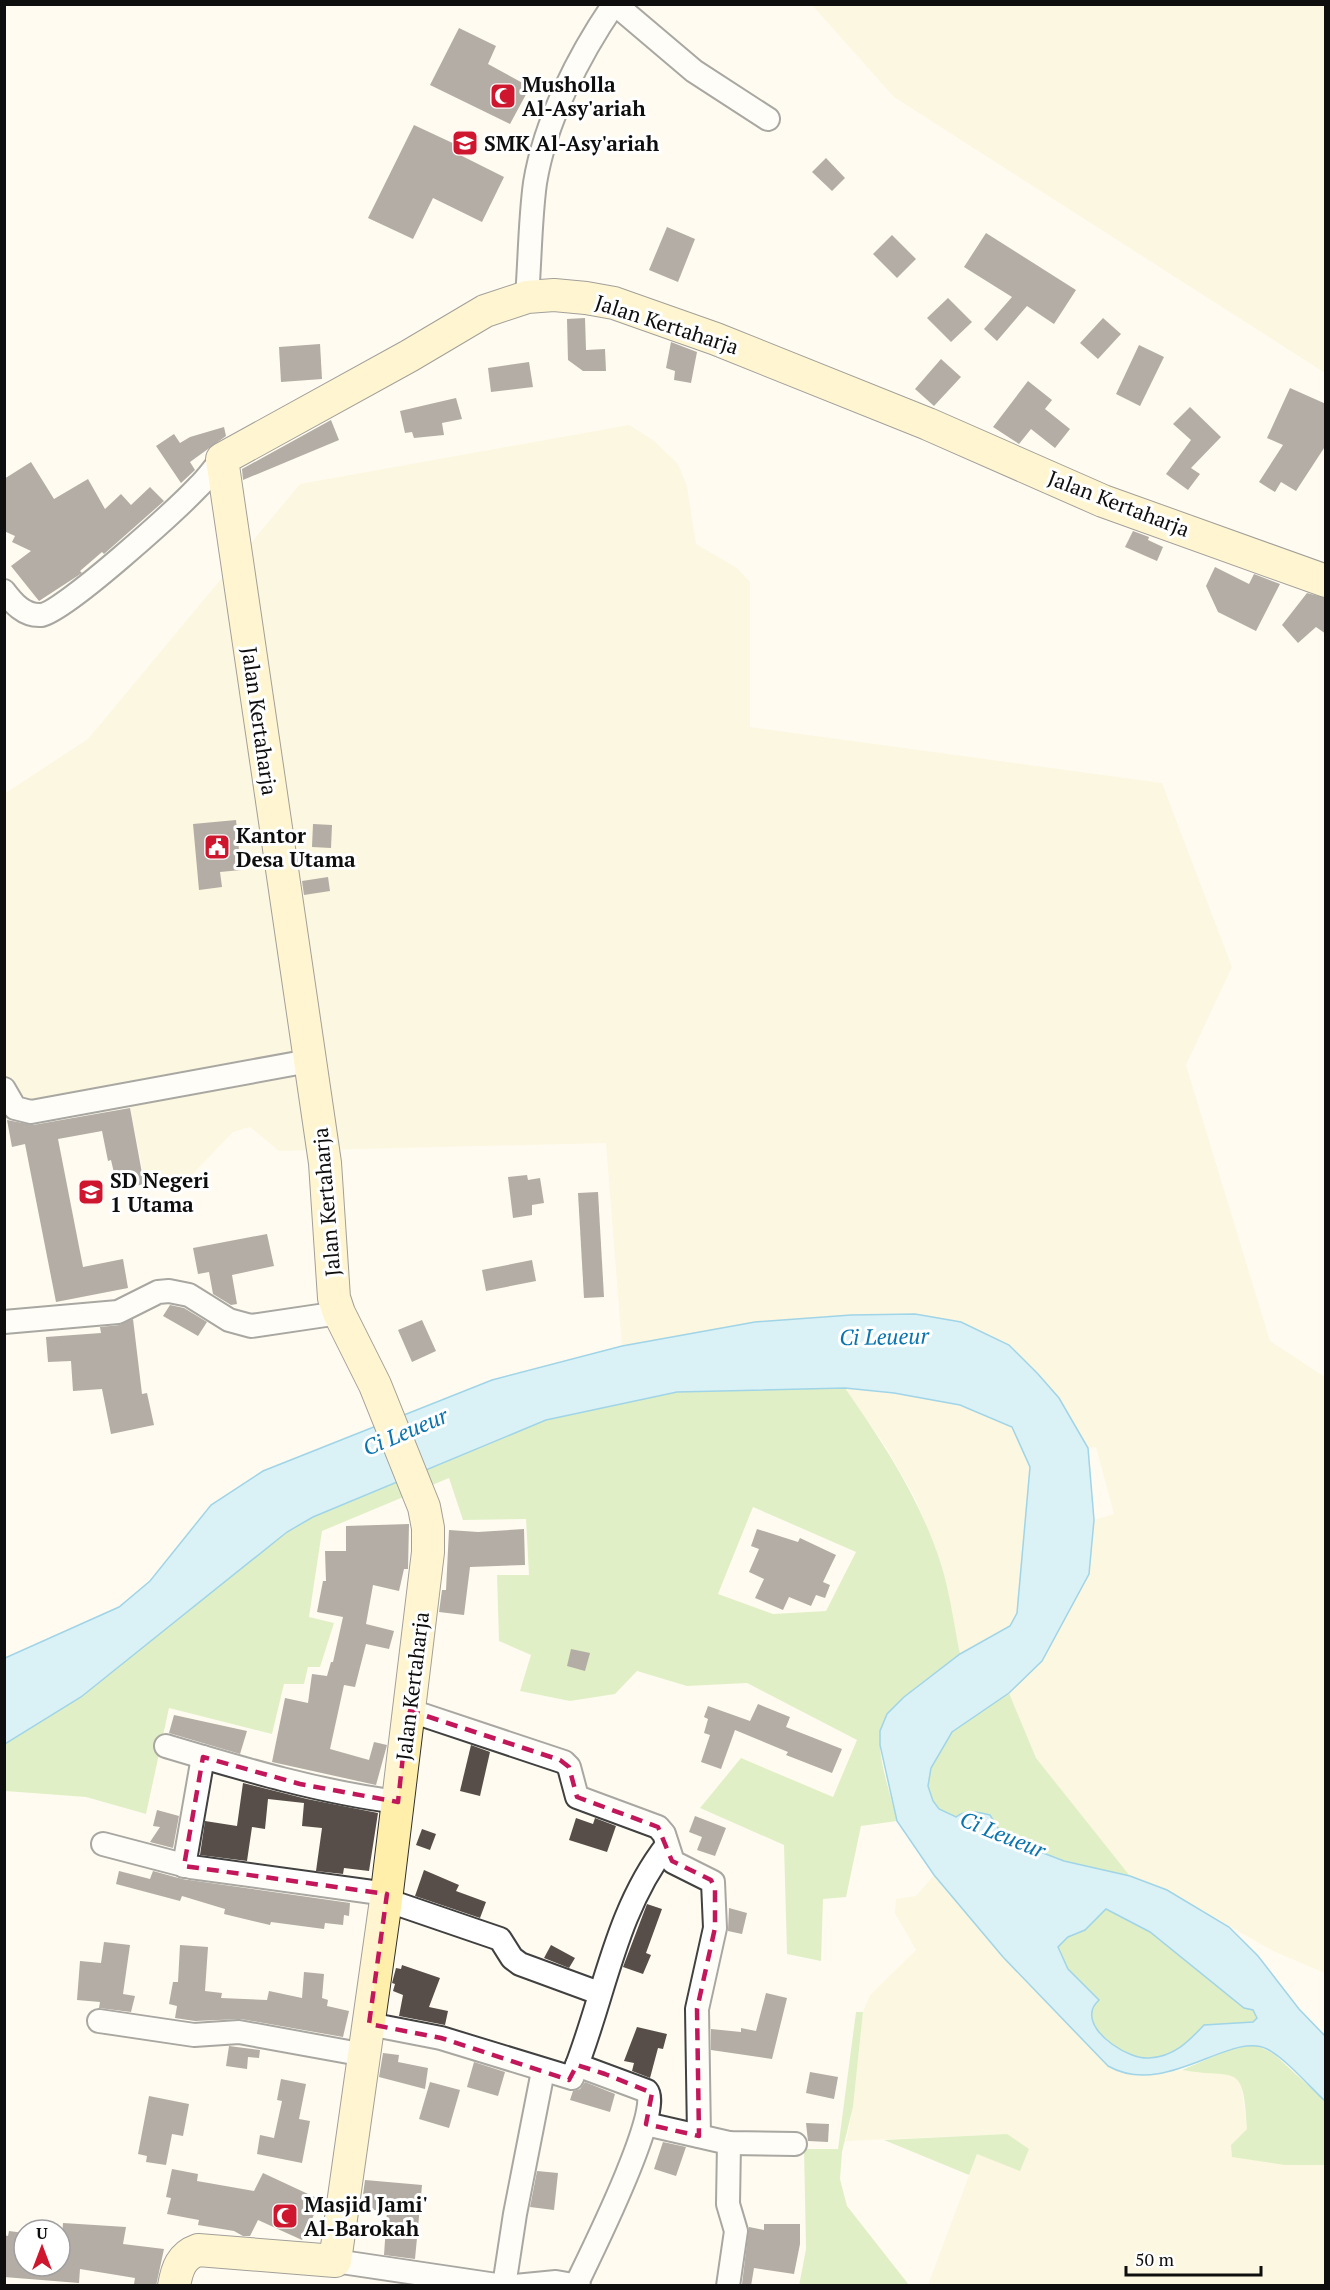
<svg xmlns="http://www.w3.org/2000/svg" width="1330" height="2290" viewBox="0 0 1330 2290" font-family="'PT Serif',serif">
  <style>
    .farmland { fill: #f9f1cc }
    .forest { fill: #bce192; fill-rule: evenodd }
    .water { fill: #aee6fd; stroke: #2da4dc; stroke-width: 1.5; fill-rule: evenodd }
    .building { fill: #584e49 }
    .lines { fill: none; stroke-linecap: round; stroke-linejoin: round }
    .street-casing { stroke: #414141; stroke-width: 26 }
    .secondary-casing { stroke: #303030; stroke-width: 34 }
    .street { stroke: #fff; stroke-width: 22 }
    .secondary { stroke: #ffefab; stroke-width: 32 }
    .marked { fill: none; stroke: #c2185b; stroke-width: 4.5; stroke-dasharray: 12 8; stroke-linejoin: round }
    .labels { text-anchor: middle; dominant-baseline: central; stroke-width: 6; stroke-linejoin: round; paint-order: stroke }
    .poi-label { font-size: 21px; font-weight: bold; fill: #0e0e0e; stroke: #fff; text-anchor: start }
    .street-label { font-size: 21px; fill: #0e0e0e; stroke: #fff }
    .water-label { font-size: 22px; font-style: italic; fill: #0974af; stroke: #fff }
  </style>
  <rect width="100%" height="100%" fill="#fffbf0"/>
  <g class="farmland">
    <path d="M812 5H1325V373L894 97Z"/>
    <path d="M629 425 653 440 678 464 687 486 696 544 737 568 750 582V727L1162 783 1232 967 1186 1065 1270 1341 1325 1377V1973L1273 1951 1167 1890 1130 1876 1036 1758 1009 1693 1042 1661 1089 1574 1094 1520 1114 1514 1096 1447 1088 1448 1059 1398 1009 1345 961 1322 915 1314 851 1315 755 1322 622 1346 606 1143 279 1151 250 1127 233 1132 189 1178 145 1182 128 1097 34 1105 5 1082 4 794 88 739 300 484Z"/>
    <path d="M845 1388 933 1399 987 1414 1012 1427 1030 1467 1017 1613 1010 1626 960 1654 942 1566 916 1500 886 1447Z"/>
    <path d="M934 1875 1003 1957 1108 2066 1119 2072 1139 2074 1182 2070 1232 2074 1241 2083 1247 2129 1231 2145 1285 2165H1325V2285H928L977 2154 1007 2134 846 2141 853 2107 863 2012 870 1995 916 1950 895 1913 896 1899 916 1896Z"/>
  </g>
  <g class="forest">
    <path d="M845 1388C884 1444 920 1499 941 1564 950 1593 954 1625 960 1654 937 1673 887 1702 881 1730 875 1752 892 1798 897 1821L861 1826 846 1897 823 1899 821 1961 787 1954 784 1845 700 1808 741 1758 833 1797 857 1740 747 1683 687 1686 637 1671 615 1694 570 1701 520 1691 531 1655 499 1641 497 1575H529L526 1519 463 1520 449 1478 322 1531 309 1617 334 1623 320 1667H308L304 1684H284L272 1734 169 1708 146 1814 86 1797 5 1791 4 1744 81 1697 287 1532 313 1517 546 1420 677 1392ZM753 1507 856 1552 826 1611 773 1614 718 1594Z"/>
    <path d="M1009 1693 1036 1758 1130 1876C1094 1868 1036 1858 1005 1838 998 1833 994 1823 989 1815L963 1812 956 1817 939 1809 933 1801 928 1786 931 1768 951 1732Z"/>
    <path d="M1106 1909 1150 1932 1244 2008 1253 2010 1257 2017 1253 2022 1204 2025C1189 2041 1174 2057 1149 2059 1130 2060 1088 2034 1092 2012 1092 2008 1096 2003 1098 1999L1068 1969 1058 1947 1068 1936 1085 1930Z"/>
    <path d="M856 2012H863L853 2107 842 2152 840 2179 847 2206 909 2285 799 2286 806 2249 804 2149H838Z"/>
    <path d="M1256 2045 1274 2054 1325 2101V2165H1285L1232 2157 1231 2145 1247 2129C1243 2059 1237 2080 1182 2070L1238 2046Z"/>
    <path d="M1007 2134 1029 2149 1020 2171 977 2154 969 2175 884 2140Z"/>
  </g>
  <path class="water" d="M915 1314 961 1322 1009 1345 1038 1374 1059 1398 1088 1448 1094 1520 1089 1574 1042 1661 1009 1693 952 1732 931 1768 928 1786 933 1801 939 1809 956 1817C967 1809 977 1812 990 1815L1004 1838 1064 1861 1130 1876 1167 1890 1229 1927 1258 1956 1299 2009 1325 2036V2101C1309 2086 1286 2059 1267 2049 1231 2030 1166 2099 1108 2066L1003 1957 934 1875 897 1821 880 1745V1731L887 1714 904 1697 960 1654 1010 1626 1017 1613 1030 1467 1012 1427 960 1405 894 1393 845 1388 677 1392 546 1420 313 1517 287 1532 81 1697 5 1744V1658L119 1607 150 1581 211 1505 263 1471 492 1380 622 1346 755 1322 851 1315ZM1106 1909 1150 1932 1244 2008 1253 2010 1257 2018 1253 2022 1204 2025C1189 2041 1174 2057 1149 2058 1130 2060 1088 2034 1092 2012 1092 2008 1096 2003 1099 2000L1068 1969 1058 1947 1068 1937 1085 1930Z"/>
  <g class="building">
    <path d="M459 28 496 46 488 64 530 87 510 124 430 85Z"/>
    <path d="M414 125 459 146 456 153 504 177 482 222 433 198 413 239 368 218Z"/>
    <path d="M826 158 845 178 832 191 812 172Z"/>
    <path d="M667 227 695 239 678 282 649 270Z"/>
    <path d="M986 233 1076 290 1054 324 1027 306 997 341 984 329 1012 297 964 267Z"/>
    <path d="M892 235 916 259 897 278 873 254Z"/>
    <path d="M948 298 972 322 951 342 927 318Z"/>
    <path d="M585 318 586 350 605 349 606 371H583L568 360 567 319Z"/>
    <path d="M1103 318 1121 334 1098 359 1080 343Z"/>
    <path d="M671 342 697 352 691 383 674 380 675 371 666 368Z"/>
    <path d="M320 344 322 379 281 382 279 347Z"/>
    <path d="M1139 345 1164 357 1140 406 1116 394Z"/>
    <path d="M941 359 961 377 934 406 915 389Z"/>
    <path d="M529 362 533 387 491 392 488 368Z"/>
    <path d="M1028 381 1052 400 1045 409 1070 429 1055 448 1031 429 1019 444 993 427Z"/>
    <path d="M1290 388 1326 404V445L1296 491 1281 482 1275 492 1259 482 1283 445 1267 438Z"/>
    <path d="M456 398 462 419 442 423 444 435 414 438 412 432 405 433 400 411Z"/>
    <path d="M1190 407 1221 437 1191 468 1200 474 1188 490 1166 474 1191 440 1173 424Z"/>
    <path d="M331 420 339 440 243 480 242 469Z"/>
    <path d="M224 427 226 436 190 462 195 470 181 483 156 446 174 434 180 443 190 437Z"/>
    <path d="M31 462 54 499 88 479 105 509 121 494 131 505 150 487 164 501 104 554 102 552 80 571 82 573 39 601 11 566 31 551 12 542 15 536 4 531V479Z"/>
    <path d="M1133 531 1149 537 1148 540 1163 547 1157 561 1125 547Z"/>
    <path d="M1215 567 1249 584 1254 574 1280 584 1256 631 1218 612 1206 586Z"/>
    <path d="M1307 593 1326 598V634L1316 627 1298 643 1282 625Z"/>
    <path d="M236 820 241 870 220 872 222 887 199 890 193 824Z"/>
    <path d="M313 824 332 825 331 848 312 847Z"/>
    <path d="M328 877 330 891 304 895 302 881Z"/>
    <path d="M130 1108 144 1184 118 1190 111 1160 108 1161 102 1131 58 1139 83 1267 123 1259 128 1288 56 1302 25 1144 12 1147 7 1120 33 1125Z"/>
    <path d="M527 1175 528 1180 540 1178 544 1203 532 1205V1215L513 1218 508 1177Z"/>
    <path d="M598 1192 604 1297 584 1298 578 1193Z"/>
    <path d="M267 1234 274 1266 232 1275 237 1304 231 1305 213 1294 209 1272 198 1274 193 1248Z"/>
    <path d="M532 1260 536 1281 486 1291 482 1270Z"/>
    <path d="M170 1305 184 1308 207 1322 198 1336 163 1316Z"/>
    <path d="M133 1319 142 1394 147 1393 154 1425 111 1434 102 1389 73 1391 71 1361 48 1362 46 1337 101 1333 100 1327 120 1325Z"/>
    <path d="M422 1320 436 1351 412 1362 398 1330Z"/>
    <path d="M409 1524 408 1569H404L399 1591 373 1585 366 1624 394 1631 389 1649 366 1644 355 1687 344 1685 330 1749 369 1760 374 1742 387 1745 376 1785 272 1762 285 1698 308 1703 312 1674 327 1676 331 1662H333L343 1617 317 1612 323 1581H326L325 1551H346V1526Z"/>
    <path d="M524 1529 525 1565 470 1567 464 1615 439 1612 442 1590H446L449 1530 478 1532Z"/>
    <path d="M757 1529 798 1542 800 1538 836 1555 823 1582 830 1585 825 1598 816 1595 811 1606 789 1597 783 1610 755 1598 764 1579 749 1572 759 1549 751 1546Z"/>
    <path d="M571 1649 590 1653 585 1671 567 1666Z"/>
    <path d="M758 1704 790 1717 786 1727 842 1749 832 1773 786 1755 788 1752 735 1730 721 1769 701 1762 710 1735 704 1733 708 1719 704 1717 708 1706 750 1721Z"/>
    <path d="M174 1715 247 1731 240 1754 169 1733Z"/>
    <path d="M471 1745 490 1752 480 1796 460 1791Z"/>
    <path d="M243 1783 307 1799 378 1813 369 1871 344 1868 343 1874 316 1871 322 1828 302 1826 304 1803 268 1799 265 1829 252 1827 247 1861 200 1855 205 1821 237 1826Z"/>
    <path d="M157 1810 179 1816 173 1848 150 1842 160 1827 153 1826Z"/>
    <path d="M695 1816 726 1828 715 1856 697 1850 702 1837 689 1832Z"/>
    <path d="M576 1818 593 1824 595 1818 616 1826 607 1852 569 1840Z"/>
    <path d="M422 1829 436 1834 430 1850 416 1845Z"/>
    <path d="M424 1870 459 1885 456 1891 486 1902 480 1918 415 1896Z"/>
    <path d="M119 1871 150 1879 153 1871 182 1879 350 1903 349 1916 344 1915 343 1925 325 1923 324 1929 271 1922 270 1925 224 1914 225 1909 182 1896 180 1901 116 1884Z"/>
    <path d="M647 1904 662 1909 646 1953 651 1955 643 1974 623 1967Z"/>
    <path d="M729 1908 747 1913 742 1934 728 1931Z"/>
    <path d="M104 1942 130 1945 123 1994 135 1996 131 2012 99 2008 100 2002 77 2000 80 1961 101 1963Z"/>
    <path d="M180 1945 208 1947 205 1991 222 1993 221 1998 267 2000 269 1991 302 1998 304 1972 324 1974 322 1998 328 2000 327 2006 349 2011 343 2037 241 2019 195 2021 175 2018 177 2006 169 2004 173 1982H178Z"/>
    <path d="M551 1945 575 1958 569 1968 544 1958Z"/>
    <path d="M402 1965 440 1978 429 2007 448 2011 445 2025 399 2016 403 1995 393 1991 395 1984 392 1983 396 1968 401 1969Z"/>
    <path d="M766 1993 787 1998 772 2059 711 2050V2029L741 2032V2028L756 2031Z"/>
    <path d="M637 2027 667 2034 663 2049 658 2048 650 2078 632 2071 634 2063 624 2061Z"/>
    <path d="M229 2046 260 2050 259 2058 248 2057 247 2069 226 2066Z"/>
    <path d="M383 2053 399 2055 398 2062 428 2068 425 2089 379 2077Z"/>
    <path d="M474 2062 505 2072 498 2096 467 2087Z"/>
    <path d="M810 2072 838 2077 834 2099 806 2093Z"/>
    <path d="M281 2079 306 2084 299 2119 310 2121 302 2163 257 2154 260 2135 274 2138 282 2101 277 2100Z"/>
    <path d="M430 2082 460 2090 449 2128 419 2119Z"/>
    <path d="M585 2082 615 2094 610 2112 570 2100 573 2091 580 2089Z"/>
    <path d="M149 2096 189 2104 183 2136 172 2134 166 2165 146 2162 147 2156 138 2154Z"/>
    <path d="M806 2123 829 2124 828 2142 808 2141Z"/>
    <path d="M663 2142 686 2147 676 2176 654 2169Z"/>
    <path d="M172 2169 198 2174 197 2181 254 2191 263 2173 321 2200 302 2240 258 2220 250 2236H243L234 2231 198 2225 199 2220 167 2214 171 2198 166 2197Z"/>
    <path d="M537 2171 558 2173 554 2210 530 2207Z"/>
    <path d="M365 2180 422 2185 415 2259 384 2255 387 2211 361 2209Z"/>
    <path d="M63 2223 126 2227 123 2244 164 2249 156 2286 134 2284 135 2278 80 2269 79 2283 4 2277V2235L8 2236 9 2231 24 2233V2266H60Z"/>
    <path d="M764 2224H800V2244L794 2274 754 2268 751 2286 742 2284 749 2227 764 2230Z"/>
  </g>
  <g class="lines">
    <g class="street-casing">
      <g id="street">
        <path d="M615 4 694 71 768 119"/>
        <path d="M527 297C530 259 530 220 535 183 545 121 579 55 614 4"/>
        <path d="M4 591C13 603 24 616 41 615 63 613 177 509 198 487 207 479 214 468 222 459"/>
        <path d="M4 1089 15 1108 31 1112 309 1061"/>
        <path d="M4 1322 118 1312 158 1292 169 1291 189 1295 229 1320 251 1326 339 1313"/>
        <path d="M408 1710 564 1762 569 1767 577 1797 658 1827 664 1834 673 1862 713 1882 715 1928 697 2009 699 2136"/>
        <path d="M166 1746C243 1769 319 1792 398 1802"/>
        <path d="M103 1844 191 1867 387 1894"/>
        <path d="M184 1866 203 1757"/>
        <path d="M386 1900 500 1939 512 1958 520 1964 599 1993"/>
        <path d="M99 2021 194 2035 239 2032 365 2055"/>
        <path d="M369 2024 441 2038 572 2078C604 2000 614 1913 667 1845"/>
        <path d="M646 2124 729 2143 795 2144"/>
        <path d="M335 2261 503 2286"/>
        <path d="M576 2285C589 2258 663 2110 647 2091L577 2065"/>
        <path d="M504 2286 515 2214 543 2071"/>
        <path d="M515 2286 556 2282 579 2286"/>
        <path d="M728 2286 736 2231 728 2204 729 2143"/>
      </g>
    </g>
    <g class="secondary-casing">
      <path id="secondary" d="M174 2286C177 2269 181 2256 198 2250L335 2261 386 1900 428 1552V1528L424 1507 375 1385 339 1313 334 1298 325 1163 222 459 409 356 485 311 527 297 554 295 586 298 614 303 716 339 928 424 1103 501 1326 581"/>
    </g>
    <use href="#street" class="street"/>
    <use href="#secondary" class="secondary"/>
  </g>
  <path d="M0 0H1330V2290H0ZM408 1710 560 1760 569 1767 577 1797 658 1827 672 1861 711 1880 715 1889V1928L697 2009 699 2136 646 2124 652 2093 605 2074 577 2065 569 2080 441 2038 369 2024 387 1894 184 1866 203 1757 300 1784 398 1802Z" fill="#fffbf0" fill-opacity=".55" fill-rule="evenodd"/>
  <path class="marked" d="M408 1710 560 1760 569 1767 577 1797 658 1827 672 1861 711 1880 715 1889V1928L697 2009 699 2136 646 2124 652 2093 605 2074 577 2065 569 2080 441 2038 369 2024 387 1894 184 1866 203 1757 300 1784 398 1802Z"/>
  <defs>
    <g id="mosque-square" transform="scale(1.35)"><rect x="-9" y="-9" width="18" height="18" rx="4" fill="#ce162e" stroke="#fff"/><path d="M3.5-4.9A6 6 0 1 0 3.5 4.9A5 5 0 1 1 3.5-4.9Z" fill="#fff"/></g>
    <g id="school-square" transform="scale(1.35)"><rect x="-9" y="-9" width="18" height="18" rx="4" fill="#ce162e" stroke="#fff"/><path d="M0-5L7-2L0 1L-7-2ZM-4 1L0 2.5L4 1V4Q0 6-4 4Z" fill="#fff"/></g>
    <g id="civic-square" transform="scale(1.35)"><rect x="-9" y="-9" width="18" height="18" rx="4" fill="#ce162e" stroke="#fff"/><path d="M-.6-6.5H3V-4.5H.6V-3L4-1V1h2V6H-6V1h2V-1L-.6-3ZM-1.2 2.5V6h2.4V2.5Z" fill="#fff"/></g>
  </defs>
  <g fill-rule="evenodd">
    <use href="#mosque-square" x="503" y="96"/>
    <use href="#school-square" x="465" y="143"/>
    <use href="#civic-square" x="217" y="847"/>
    <use href="#school-square" x="91" y="1192"/>
    <use href="#mosque-square" x="285" y="2216"/>
  </g>
  <g class="labels">
    <g class="poi-label">
      <text x="522" y="84">Musholla<tspan x="522" dy="24">Al-Asy'ariah</tspan></text>
      <text x="484" y="143">SMK Al-Asy'ariah</text>
      <text x="236" y="835">Kantor<tspan x="236" dy="24">Desa Utama</tspan></text>
      <text x="110" y="1180">SD Negeri<tspan x="110" dy="24">1 Utama</tspan></text>
      <text x="304" y="2204">Masjid Jami'<tspan x="304" dy="24">Al-Barokah</tspan></text>
    </g>
    <g class="street-label">
      <text transform="translate(667 324) rotate(18)">Jalan Kertaharja</text>
      <text transform="translate(1119 503) rotate(21)">Jalan Kertaharja</text>
      <text transform="translate(260 721) rotate(82)">Jalan Kertaharja</text>
      <text transform="translate(326 1202) rotate(-95)">Jalan Kertaharja</text>
      <text transform="translate(412 1686) rotate(-83)">Jalan Kertaharja</text>
    </g>
    <g class="water-label">
      <text transform="translate(884 1336) rotate(-1)">Ci Leueur</text>
      <text transform="translate(405 1431) rotate(-23)">Ci Leueur</text>
      <text transform="translate(1003 1834) rotate(22)">Ci Leueur</text>
    </g>
  </g>
  <rect width="1330" height="2290" fill="none" stroke="#0e0e0e" stroke-width="12"/>
  <g transform="translate(42 2248)"><circle r="28" fill="#ffffff" stroke="#9f9f9f" stroke-width="1.5"/>
  <path d="M0-4.5L10 22L0 15L-10 22Z" fill="#ce162e"/>
  <text y="-9" font-size="16" font-weight="bold" text-anchor="middle" fill="#0e0e0e">U</text>
  </g>
  <path d="M1126 2266v9h135v-9" fill="none" stroke="#0e0e0e" stroke-width="3"/>
  <text x="1135" y="2266" font-size="18" fill="#0e0e0e" stroke="#ffffff" stroke-width="4.5" paint-order="stroke">50 m</text>
</svg>
